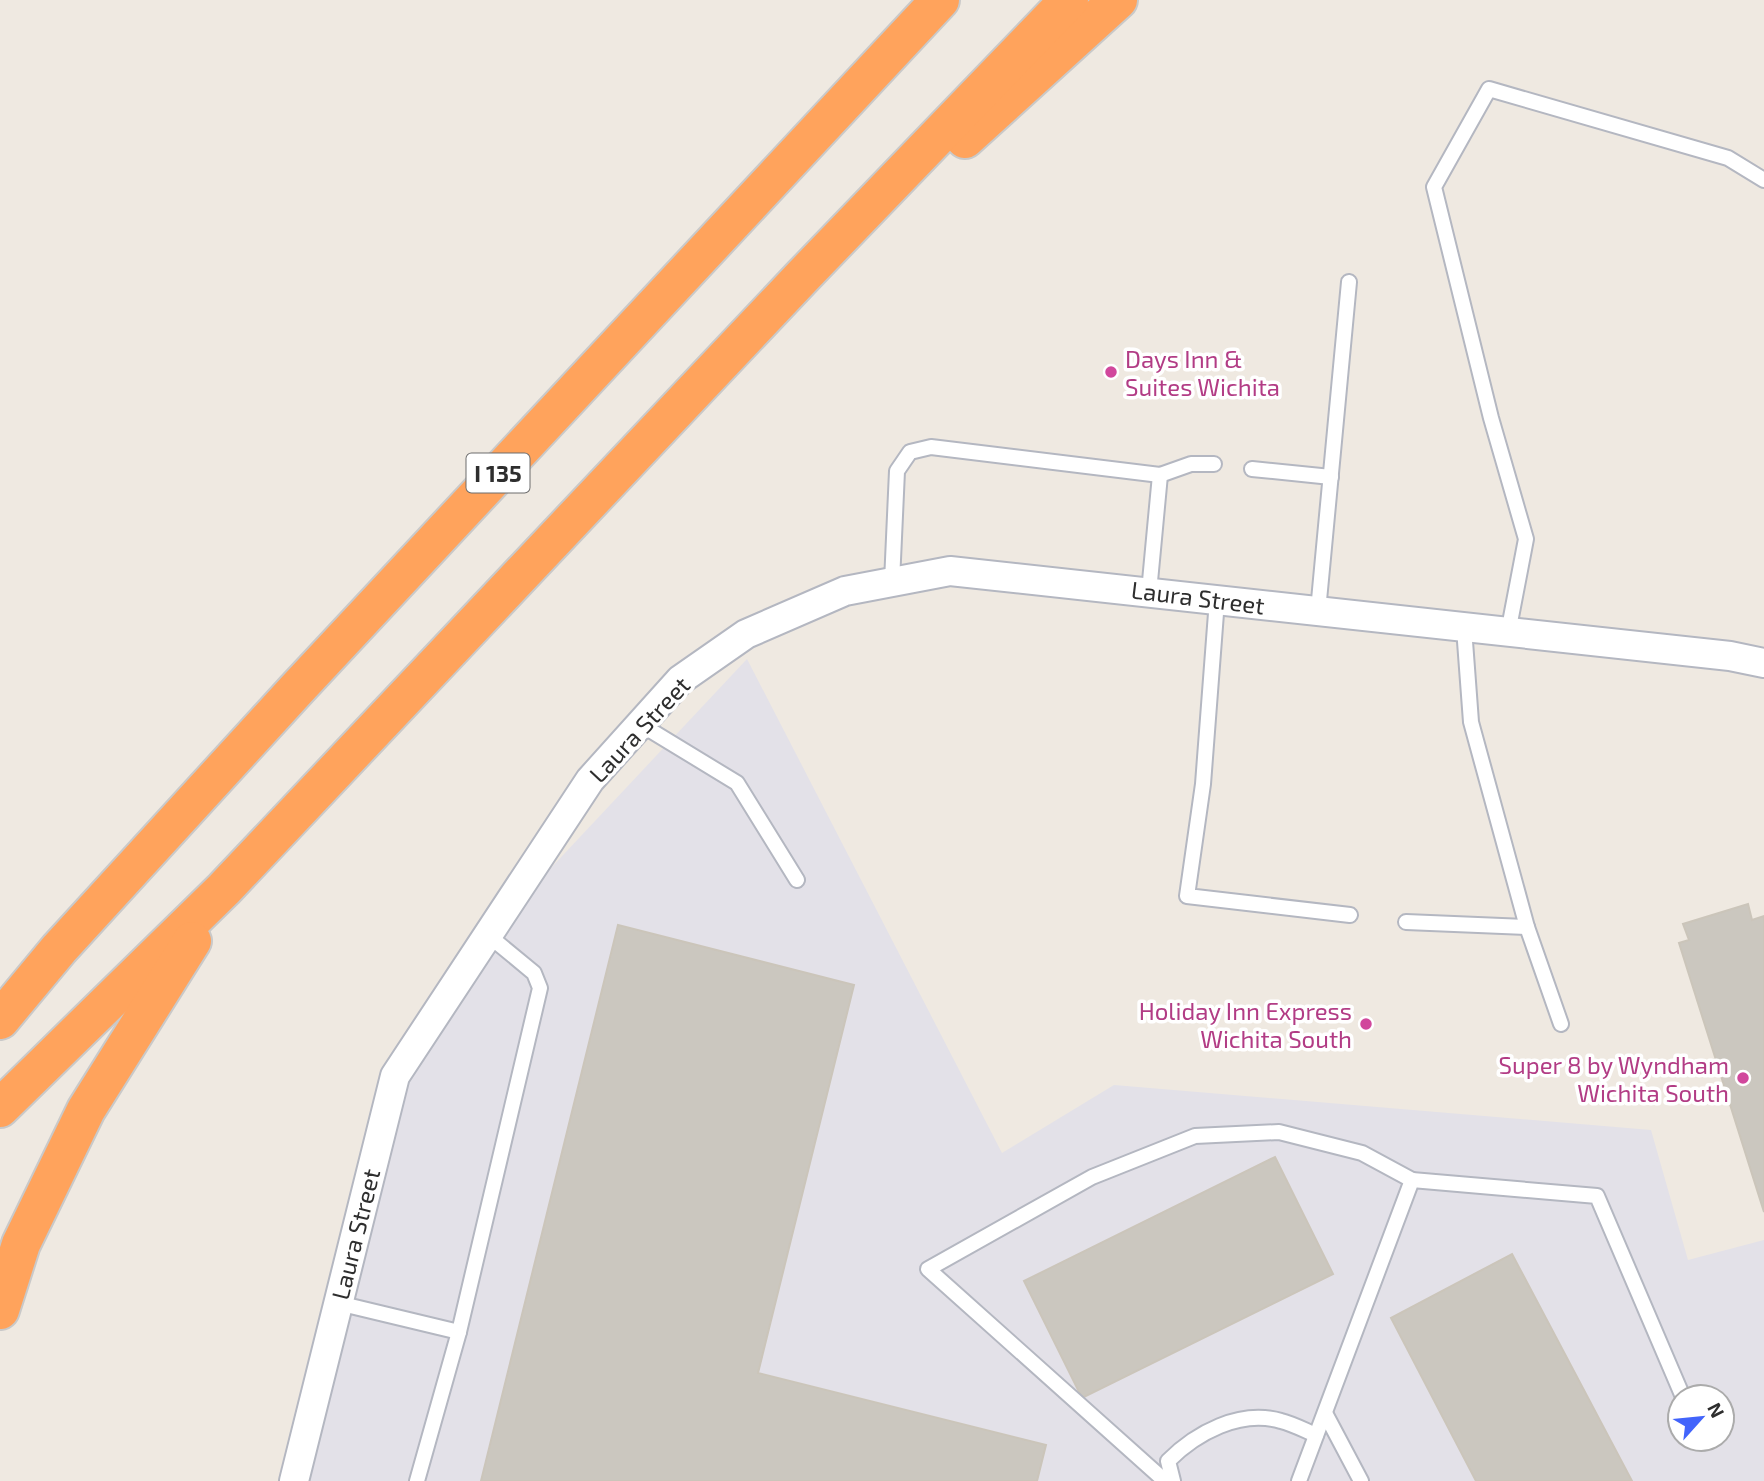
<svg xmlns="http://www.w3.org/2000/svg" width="1764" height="1481" viewBox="0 0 1764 1481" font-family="'Exo 2',sans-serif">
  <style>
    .industrial { fill: #e3e1e8; fill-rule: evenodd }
    .building { fill: #cbc7bf; stroke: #cbc5ba; stroke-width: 2 }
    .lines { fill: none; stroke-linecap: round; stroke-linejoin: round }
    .lane-casing { stroke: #b4b7c1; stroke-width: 18 }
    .street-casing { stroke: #b4b7c1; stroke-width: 32 }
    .highway-casing { stroke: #c9c9c9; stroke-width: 42 }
    .lane { stroke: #fff; stroke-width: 14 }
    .street { stroke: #fff; stroke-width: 28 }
    .highway { stroke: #ffa35c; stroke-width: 38 }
    .hotel-dot { fill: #d1479c; stroke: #fff; stroke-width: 2.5 }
    .labels { text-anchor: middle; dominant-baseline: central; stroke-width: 7; stroke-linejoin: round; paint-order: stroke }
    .shield { fill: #fff; stroke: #6d6d6d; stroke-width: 2 }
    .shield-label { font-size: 23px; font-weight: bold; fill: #2e2e2e }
    .hotel-label { font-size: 24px; fill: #b23c85; stroke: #fff; text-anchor: end }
    .street-label { font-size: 24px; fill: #2e2e2e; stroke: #fff }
  </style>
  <rect width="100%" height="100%" fill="#efe9e1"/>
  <path class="industrial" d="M747 659 1002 1153 1114 1085 1651 1130 1688 1260 1764 1240V1481H294L395 1076 488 935ZM1680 1397H1722V1439H1680Z"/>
  <g class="building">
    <path d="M1748 904 1752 920 1764 916V1212L1679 943 1689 940 1683 924Z"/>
    <path d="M618 925 854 985 758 1373 1046 1445 1037 1481H481Z"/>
    <path d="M1275 1157 1333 1274 1082 1398 1024 1281Z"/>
    <path d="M1512 1254 1632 1481H1476L1391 1318Z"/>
  </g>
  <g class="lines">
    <g class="lane-casing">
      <g id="lane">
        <path d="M1252 469 1331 477"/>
        <path d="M892 582 897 471 910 452 931 447 1160 475 1191 464H1214"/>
        <path d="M1149 592 1160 475"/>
        <path d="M1217 600 1203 784 1187 896 1350 915"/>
        <path d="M1318 611 1349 282"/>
        <path d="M1464 628 1471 722 1527 927 1561 1024"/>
        <path d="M1508 633 1526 539 1491 418 1434 187 1489 89 1728 158 1764 180"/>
        <path d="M640 724 737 783 797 880"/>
        <path d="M1406 922 1527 927"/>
        <path d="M338 1303 459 1332"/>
        <path d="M1325 1413 1361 1481"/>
        <path d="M417 1481 459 1332 540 988 534 973 488 935"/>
        <path d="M1165 1481 928 1269 1092 1177 1195 1136 1279 1132 1362 1153 1412 1180"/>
        <path d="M1173 1481 1168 1461C1196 1433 1240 1409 1281 1421 1293 1424 1304 1430 1316 1435"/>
        <path d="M1299 1481 1412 1180 1597 1196 1683 1397"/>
      </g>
    </g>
    <g class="street-casing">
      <path id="street" d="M294 1481 395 1076 590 780 680 680 746 634 845 591 950 571 1730 656 1764 663"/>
    </g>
    <g class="highway-casing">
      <g id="highway">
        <path d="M965 139 1118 0"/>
        <path d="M0 1020 59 949 295 691 940 0"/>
        <path d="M0 1108 224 889 803 276 1069 0"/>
        <path d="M0 1310 21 1244 86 1110 192 941"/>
      </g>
    </g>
    <use href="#lane" class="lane"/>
    <use href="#street" class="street"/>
    <use href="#highway" class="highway"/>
  </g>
  <g class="hotel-dot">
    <circle cx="1111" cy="372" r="7"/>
    <circle cx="1366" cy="1024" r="7"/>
    <circle cx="1743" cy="1078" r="7"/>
  </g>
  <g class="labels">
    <rect class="shield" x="466.5" y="453.5" width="63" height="39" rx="5"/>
    <g class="shield-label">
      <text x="498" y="473">I 135</text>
    </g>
    <g class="hotel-label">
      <text x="1125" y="358" text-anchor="start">Days Inn &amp;<tspan x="1125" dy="28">Suites Wichita</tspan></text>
      <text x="1352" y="1010">Holiday Inn Express<tspan x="1352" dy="28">Wichita South</tspan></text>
      <text x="1729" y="1064">Super 8 by Wyndham<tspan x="1729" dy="28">Wichita South</tspan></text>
    </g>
    <g class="street-label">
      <text transform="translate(1198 597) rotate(7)">Laura Street</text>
      <text transform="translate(639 729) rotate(-47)">Laura Street</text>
      <text transform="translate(355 1234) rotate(-76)">Laura Street</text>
    </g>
  </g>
  <g transform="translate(1701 1418) rotate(63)"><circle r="33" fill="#ffffff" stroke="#ababab" stroke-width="2"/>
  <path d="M0-5L12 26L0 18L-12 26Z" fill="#4264fb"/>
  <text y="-10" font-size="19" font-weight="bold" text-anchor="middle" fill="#2e2e2e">N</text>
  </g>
</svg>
